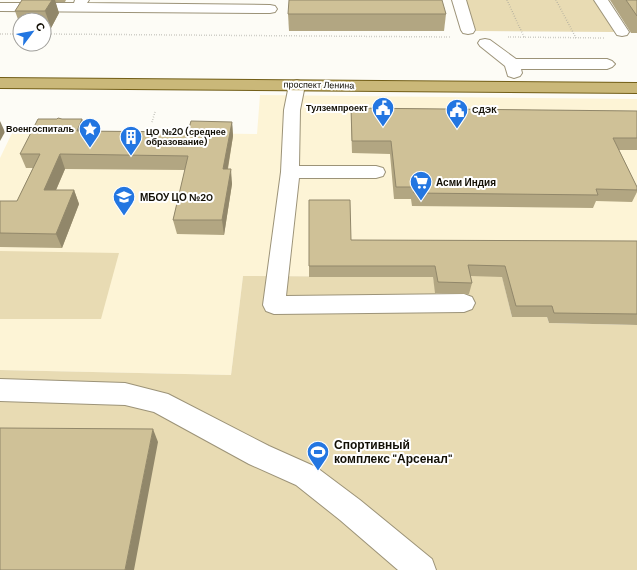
<svg xmlns="http://www.w3.org/2000/svg" width="637" height="570" viewBox="0 0 637 570" font-family="'DM Sans',sans-serif">
  <style>
    .built { fill: #fdf4d6 }
    .green { fill: #e8dbb3 }
    .lines { fill: none; stroke-linecap: round; stroke-linejoin: round }
    .minor-casing { stroke: #9c9378; stroke-width: 2 }
    .major-casing { stroke: #725e17; stroke-width: 2 }
    .path { stroke: #a1a098; stroke-width: 1.5; stroke-dasharray: 0.5 2; stroke-linecap: butt }
    .minor { fill: #fff; fill-rule: evenodd }
    .major { fill: #cab879; fill-rule: evenodd }
    .wall { fill: #b2a682 }
    .shaded-wall { fill: #91876a }
    .building { fill: #cfc197; stroke: #91876a }
    .labels { text-anchor: middle; dominant-baseline: central; stroke-width: 4; stroke-linejoin: round; paint-order: stroke }
    .far-street-label { font-size: 9px; fill: #120f05; stroke: #fff }
    .far-poi-label { font-size: 9px; font-weight: bold; fill: #120f05; stroke: #fff; text-anchor: end }
    .poi-label { font-size: 10px; font-weight: bold; fill: #120f05; stroke: #fff; text-anchor: start }
    .near-poi-label { font-size: 12px; font-weight: bold; fill: #120f05; stroke: #fff; text-anchor: start }
  </style>
  <rect width="100%" height="100%" fill="#fdfcf6"/>
  <path class="built" d="M260 95 637 99V277L466 276 469 294H435L432 277 243 276 231 375 0 370V158L13 131 257 134Z"/>
  <g class="green">
    <path d="M466 0H595L614 32 476 31Z"/>
    <path d="M0 251 119 253 101 319H0Z"/>
    <path d="M243 276 433 277 436 294H469L465 276H502L512 317H547L549 323 637 325V570H0V370L231 375Z"/>
  </g>
  <g class="lines">
    <g class="minor-casing">
      <g id="minor">
        <path d="M75 0H89L87 3 270 5 275 6 277 9 275 12 270 13 0 11V3H74Z"/>
        <path d="M452 0H466L475 30 473 33 468 34 463 33 461 30Z"/>
        <path d="M594 0H608L629 32 627 35 622 36 617 35Z"/>
        <path d="M485 39 490 40 516 59H607L612 61 615 64 612 67 607 69H521L522 73 520 76 514 78 508 76 505 66 480 46 478 43 480 40Z"/>
        <path d="M297 80 303 82 305 85 300 110 299 166H376L383 168 385 172 383 176 376 178H299L286 296 464 294 472 297 475 303 472 309 464 312 274 314 266 311 263 305 281 172 284 110 289 85 291 82Z"/>
        <path d="M0 379 125 383 168 394 269 446 316 467 360 500 432 559 436 570H398L340 520 296 485 249 464 154 412 125 405 0 401Z"/>
      </g>
    </g>
    <g class="major-casing">
      <path id="major" d="M0 78 637 83V93L0 88Z"/>
    </g>
    <g class="path">
      <path d="M507 0 524 37"/>
      <path d="M556 0 576 38"/>
      <path d="M0 34H20"/>
      <path d="M44 34 451 37"/>
      <path d="M508 37 605 38"/>
      <path d="M152 122 155 112"/>
    </g>
    <use href="#minor" class="minor"/>
    <use href="#major" class="major"/>
  </g>
  <g class="wall">
    <path d="M22 0H66L65 2H55L59 13 51 28H44V20H20V25L15 11Z"/>
    <path d="M610 0H637V33H631Z"/>
    <path d="M288 14H446L444 31H289Z"/>
    <path d="M351 108 637 111V150H619L637 187V192L632 202 596 201 593 208 412 206 411 199H394L390 154 352 153 351 121Z"/>
    <path d="M62 119H82L86 131 188 132 232 122 233 136 228 169 232 184 224 235 177 234 173 220 185 170 65 169 56 190H74L79 204 62 248 0 247V201H17L33 168H26L20 154Z"/>
    <path d="M351 240 637 241V325L549 323 547 317H512L502 277 470 276 472 283 469 294 435 293 433 277H309V266Z"/>
  </g>
  <g class="shaded-wall">
    <path d="M52 0H55L59 13 51 28 45 11Z"/>
    <path d="M82 119 87 133 77 131Z"/>
    <path d="M0 121 5 132 0 141Z"/>
    <path d="M232 122 233 136 225 184 223 169Z"/>
    <path d="M60 154 65 169 50 204 44 190Z"/>
    <path d="M231 169 232 184 224 235 222 220Z"/>
    <path d="M74 190 79 204 62 248 56 234Z"/>
    <path d="M153 429 158 442 134 570H125Z"/>
  </g>
  <g class="building">
    <path d="M22 0H52L45 11H15Z"/>
    <path d="M289 0H442L446 14H288Z"/>
    <path d="M626 0H637V16Z"/>
    <path d="M351 108 637 111V138H613L637 187V190L596 189 598 195 414 193 413 187H396L391 141H352Z"/>
    <path d="M58 118 62 119H82L77 131 188 132 191 121 232 122 223 169H231L222 220H173L188 156 60 154 44 190H74L56 234 0 233V201H17L40 154H20L38 119H57Z"/>
    <path d="M309 200H350L351 240 637 241V314L554 313 552 306H516L505 266 468 265 472 283 438 282 435 266H309Z"/>
    <path d="M0 428 153 429 125 570H0Z"/>
  </g>
  <defs>
    <g id="civic-pin" transform="scale(1.15)"><path d="M0 17L-7.5 6A9.5 9.5 0 1 1 7.5 6Z" fill="#2376e1" stroke="#fff"/><path d="M-.6-6.5H3V-4.5H.6V-3L4-1V1h2V6H-6V1h2V-1L-.6-3ZM-1.2 2.5V6h2.4V2.5Z" fill="#fff"/></g>
    <g id="sight-pin" transform="scale(1.15)"><path d="M0 17L-7.5 6A9.5 9.5 0 1 1 7.5 6Z" fill="#2376e1" stroke="#fff"/><path d="M0-6L1.8-2.2L6-1.7L2.9 1.2L3.7 5.4L0 3.3L-3.7 5.4L-2.9 1.2L-6-1.7L-1.8-2.2Z" fill="#fff"/></g>
    <g id="building-pin" transform="scale(1.15)"><path d="M0 17L-7.5 6A9.5 9.5 0 1 1 7.5 6Z" fill="#2376e1" stroke="#fff"/><path d="M-4-6H4V6H1V3H-1V6H-4ZM-2.5-4.3h1.7v1.8h-1.7ZM.8-4.3h1.7v1.8H.8ZM-2.5-1h1.7V.8h-1.7ZM.8-1h1.7V.8H.8Z" fill="#fff"/></g>
    <g id="supermarket-pin" transform="scale(1.15)"><path d="M0 17L-7.5 6A9.5 9.5 0 1 1 7.5 6Z" fill="#2376e1" stroke="#fff"/><path d="M-6-5.5h2.5l.6 2H6L4.5 2H-2.5L-4.4-4H-6ZM-1.5 3.2a1.3 1.3 0 1 0 .1 0ZM3 3.2a1.3 1.3 0 1 0 .1 0Z" fill="#fff"/></g>
    <g id="school-pin" transform="scale(1.15)"><path d="M0 17L-7.5 6A9.5 9.5 0 1 1 7.5 6Z" fill="#2376e1" stroke="#fff"/><path d="M0-5L7-2L0 1L-7-2ZM-4 1L0 2.5L4 1V4Q0 6-4 4Z" fill="#fff"/></g>
    <g id="stadium-pin" transform="scale(1.15)"><path d="M0 17L-7.5 6A9.5 9.5 0 1 1 7.5 6Z" fill="#2376e1" stroke="#fff"/><path d="M0-5a6.5 5 0 1 0 0 10a6.5 5 0 1 0 0-10ZM-3.5-1.8h7v3.6h-7Z" fill="#fff"/></g>
  </defs>
  <g fill-rule="evenodd">
    <use href="#civic-pin" x="383" y="108"/>
    <use href="#civic-pin" x="457" y="110"/>
    <use href="#sight-pin" x="90" y="129"/>
    <use href="#building-pin" x="131" y="137"/>
    <use href="#supermarket-pin" x="421" y="182"/>
    <use href="#school-pin" x="124" y="197"/>
    <use href="#stadium-pin" x="318" y="452"/>
  </g>
  <g class="labels">
    <g class="far-street-label">
      <text transform="translate(319 85) rotate(1)">проспект Ленина</text>
    </g>
    <g class="far-poi-label">
      <text x="368" y="108">Тулземпроект</text>
      <text x="472" y="110" text-anchor="start">СДЭК</text>
      <text x="74" y="129">Военгоспиталь</text>
      <text x="146" y="132" text-anchor="start">ЦО №20 (среднее<tspan x="146" dy="10">образование)</tspan></text>
    </g>
    <g class="poi-label">
      <text x="436" y="182">Асми Индия</text>
      <text x="140" y="197">МБОУ ЦО №20</text>
    </g>
    <g class="near-poi-label">
      <text x="334" y="445">Спортивный<tspan x="334" dy="14">комплекс "Арсенал"</tspan></text>
    </g>
  </g>
  <g transform="translate(32 32) rotate(58)"><circle r="19" fill="#ffffff" stroke="#a09f9b"/>
  <path d="M0-3L7 15L0 10L-7 15Z" fill="#2376e1"/>
  <text y="-6" font-size="11" font-weight="bold" text-anchor="middle" fill="#120f05">С</text>
  </g>
</svg>
